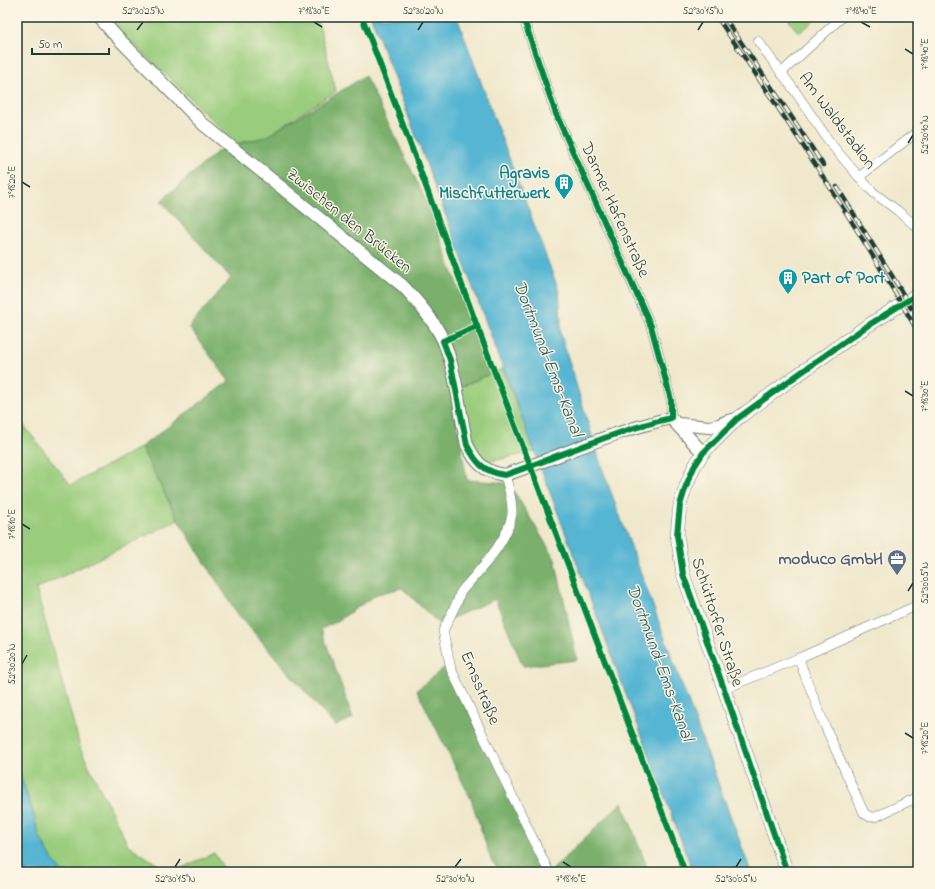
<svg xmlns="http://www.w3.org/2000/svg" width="935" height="889" viewBox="0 0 935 889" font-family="'Indie Flower',sans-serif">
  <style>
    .green { fill: #99cc7c; stroke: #5c8458 }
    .forest { fill: #7ab06c; stroke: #4c7650 }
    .water { fill: #54b5d3; stroke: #3a7984 }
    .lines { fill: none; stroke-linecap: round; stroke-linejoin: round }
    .minor-casing { stroke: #687969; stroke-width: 10 }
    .tertiary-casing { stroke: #687969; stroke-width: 14 }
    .secondary-casing { stroke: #687969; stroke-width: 14 }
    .minor { stroke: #fff; stroke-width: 9 }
    .tertiary { stroke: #fff; stroke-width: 12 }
    .secondary { stroke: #fff; stroke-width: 13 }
    .rail-casing { stroke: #1f3d34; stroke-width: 4.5 }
    .rail { stroke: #fcf5e5; stroke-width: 3; stroke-dasharray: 9; stroke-linecap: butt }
    .cycleway-casing { stroke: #fcf5e5; stroke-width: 8 }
    .cycleway { stroke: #00873e; stroke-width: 6 }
    .ticks { fill: none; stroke: #1f3d34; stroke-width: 1.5 }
    .labels { text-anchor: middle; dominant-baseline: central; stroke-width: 3; stroke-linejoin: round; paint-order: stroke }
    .street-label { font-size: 17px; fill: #1f3d34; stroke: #fcf5e5 }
    .culture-label { font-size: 17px; font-weight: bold; fill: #0d838f; stroke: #fcf5e5; text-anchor: end }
    .service-label { font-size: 17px; font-weight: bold; fill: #4e5e75; stroke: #fcf5e5; text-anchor: end }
    .water-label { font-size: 18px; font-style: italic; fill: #2c5b5c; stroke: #fcf5e5 }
    .neatline { fill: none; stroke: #1f3d34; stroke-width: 1.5 }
    .ticks-label { font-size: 10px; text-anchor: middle; fill: #1f3d34 }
  </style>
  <rect width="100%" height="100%" fill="#fcf5e5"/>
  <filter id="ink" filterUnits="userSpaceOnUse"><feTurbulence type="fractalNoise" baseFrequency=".025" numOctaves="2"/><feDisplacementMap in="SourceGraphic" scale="8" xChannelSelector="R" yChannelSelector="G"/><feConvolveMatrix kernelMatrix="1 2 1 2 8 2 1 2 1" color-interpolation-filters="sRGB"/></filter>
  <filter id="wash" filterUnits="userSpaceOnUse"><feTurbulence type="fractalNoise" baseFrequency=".012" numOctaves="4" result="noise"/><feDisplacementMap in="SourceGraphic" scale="16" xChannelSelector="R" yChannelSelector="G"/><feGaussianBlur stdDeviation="0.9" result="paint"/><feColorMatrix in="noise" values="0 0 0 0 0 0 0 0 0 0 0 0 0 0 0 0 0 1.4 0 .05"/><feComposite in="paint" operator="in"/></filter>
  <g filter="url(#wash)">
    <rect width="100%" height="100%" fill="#efe8cc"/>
    <g class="green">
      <path d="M111 17H317L336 91 266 137 236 144 166 75 110 23Z"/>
      <path d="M786 17H819L799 33Z"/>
      <path d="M503 369 535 452 487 462 474 444 452 391 489 374Z"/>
      <path d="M17 417 71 485 141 447 178 520 36 589 81 750 128 845 169 872H62L52 859 39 836 33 812 17 766Z"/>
      <path d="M214 853 226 872H173Z"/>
    </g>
    <g class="forest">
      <path d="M365 76 429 206 489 374 452 391 467 480 509 483 555 559 577 660 523 666 495 599 439 624 402 588 377 594 336 622 321 629 353 718 335 726 237 613 178 520 141 447 229 381 189 327 231 278 161 201 218 151 236 144 266 137Z"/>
      <path d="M446 666 549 872H501L491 860 471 799 417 690Z"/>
      <path d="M622 802 649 872H550Z"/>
    </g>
    <g class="water">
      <path d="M371 17H457L497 126 559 291 561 320 560 332 601 465 751 872H693Z"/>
      <path d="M17 766 33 812 39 836 52 859 62 872H17Z"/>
    </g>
  </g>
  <g filter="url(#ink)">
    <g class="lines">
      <g class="minor-casing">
        <g id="minor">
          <path d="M523 17 556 114 651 326 671 400V418"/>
          <path d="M758 41 797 94 831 144 859 177 874 193 898 211 918 228"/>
          <path d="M781 73 842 17"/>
          <path d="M859 177 918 131"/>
          <path d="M505 475C508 487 513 501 512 514 507 544 479 570 460 593L458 600 443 631 451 669 549 872"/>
          <path d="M799 658 804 673 825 726 864 813 870 817H875L918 797"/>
          <path d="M724 689 799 658 918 605"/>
        </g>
      </g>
      <g class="tertiary-casing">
        <g id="tertiary">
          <path d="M99 17 115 35 203 124 403 286C418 302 433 319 443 340 457 373 459 410 467 445 476 463 484 472 505 475 561 456 614 431 671 418L703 453"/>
          <path d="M678 424 709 427 719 425 728 421 737 419"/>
        </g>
      </g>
      <g class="secondary-casing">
        <path id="secondary" d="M787 872 724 689 683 574 677 535 680 505 686 486 694 467 703 453 737 419 789 381 864 328 918 294"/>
      </g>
      <use href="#minor" class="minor"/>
      <use href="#tertiary" class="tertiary"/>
      <use href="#secondary" class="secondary"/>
      <g class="rail-casing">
        <g id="rail">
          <path d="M717 17C787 120 856 224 918 332"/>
          <path d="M724 17 795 122 823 165"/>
          <path d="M837 187 894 279 911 308"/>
        </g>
      </g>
      <use href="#rail" class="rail"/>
      <g class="cycleway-casing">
        <g id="cycleway">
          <path d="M362 17 417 162 477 326 685 872"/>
          <path d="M477 326 443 341 450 360 467 445C476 463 484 472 505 475 561 456 614 431 671 418V400L651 326 556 114 523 17"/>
          <path d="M787 872 724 689 683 574 677 535 680 505 686 486 694 467 703 453 737 419 789 381 864 328 918 294"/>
        </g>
      </g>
      <use href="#cycleway" class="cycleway"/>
    </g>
  </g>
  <path class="ticks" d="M314 22 322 27M861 22 870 27M137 30 143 22M418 30 423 22M698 30 703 22M905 49 913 54M908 143 913 135M22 182 30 187M905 391 913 396M22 524 30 529M908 591 913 583M22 664 27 655M905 733 913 738M563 862 571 867M175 867 180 859M455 867 461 859M736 867 741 859"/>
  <defs>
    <g id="building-pin" transform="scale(1)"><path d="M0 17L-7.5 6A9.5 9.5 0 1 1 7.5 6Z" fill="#0f9aa8" stroke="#fcf5e5"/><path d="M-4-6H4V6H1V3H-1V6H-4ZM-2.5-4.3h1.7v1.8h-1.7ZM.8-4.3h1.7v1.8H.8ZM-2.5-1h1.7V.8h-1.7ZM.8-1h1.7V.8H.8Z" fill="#fff"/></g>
    <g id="office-pin" transform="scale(1)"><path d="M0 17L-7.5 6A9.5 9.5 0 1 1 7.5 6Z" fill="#5c6f8a" stroke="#fcf5e5"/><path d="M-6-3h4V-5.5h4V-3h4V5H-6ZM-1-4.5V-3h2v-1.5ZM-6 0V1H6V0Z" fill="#fff"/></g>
  </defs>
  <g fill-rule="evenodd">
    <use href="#building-pin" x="564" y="183"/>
    <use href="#building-pin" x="788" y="278"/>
    <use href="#office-pin" x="897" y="559"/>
  </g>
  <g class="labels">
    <g class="street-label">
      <text transform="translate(837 121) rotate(53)">Am Waldstadion</text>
      <text transform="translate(615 210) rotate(66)">Darmer Hafenstraße</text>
      <text transform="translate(349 221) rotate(39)">Zwischen den Brücken</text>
      <text transform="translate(717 622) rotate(72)">Schüttorfer Straße</text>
      <text transform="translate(480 688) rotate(67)">Emsstraße</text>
    </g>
    <g class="culture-label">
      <text x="550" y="173">Agravis<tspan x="550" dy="20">Mischfutterwerk</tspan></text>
      <text x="802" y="278" text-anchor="start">Part of Port</text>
    </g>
    <g class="service-label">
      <text x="883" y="559">moduco GmbH</text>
    </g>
    <g class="water-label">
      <text transform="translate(547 359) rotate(69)">Dortmund-Ems-Kanal</text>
      <text transform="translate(659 663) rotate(70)">Dortmund-Ems-Kanal</text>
    </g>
  </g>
  <rect width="935" height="889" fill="none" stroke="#fcf5e5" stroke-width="44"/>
  <path d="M32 48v6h77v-6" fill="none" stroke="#1f3d34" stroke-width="2"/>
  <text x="38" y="48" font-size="12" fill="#1f3d34" stroke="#fcf5e5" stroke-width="3" paint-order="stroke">50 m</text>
  <rect x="22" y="22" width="891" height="845" class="neatline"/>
  <g class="ticks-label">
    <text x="143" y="14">52°30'25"N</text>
    <text x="314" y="14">7°18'30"E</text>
    <text x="423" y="14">52°30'20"N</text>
    <text x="703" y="14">52°30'15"N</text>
    <text x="861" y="14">7°18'40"E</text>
    <text transform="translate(924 54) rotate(-90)" y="4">7°18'40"E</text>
    <text transform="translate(924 135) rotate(-90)" y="4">52°30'10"N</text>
    <text transform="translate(11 182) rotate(-90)" y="4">7°18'20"E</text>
    <text transform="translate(924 396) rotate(-90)" y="4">7°18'30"E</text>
    <text transform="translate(11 524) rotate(-90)" y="4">7°18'10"E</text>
    <text transform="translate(924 583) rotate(-90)" y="4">52°30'05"N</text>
    <text transform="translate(11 664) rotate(-90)" y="4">52°30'20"N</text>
    <text transform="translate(924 738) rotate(-90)" y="4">7°18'20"E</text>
    <text x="175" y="882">52°30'15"N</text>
    <text x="455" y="882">52°30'10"N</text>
    <text x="571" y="882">7°18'10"E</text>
    <text x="736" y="882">52°30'05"N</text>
  </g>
</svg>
